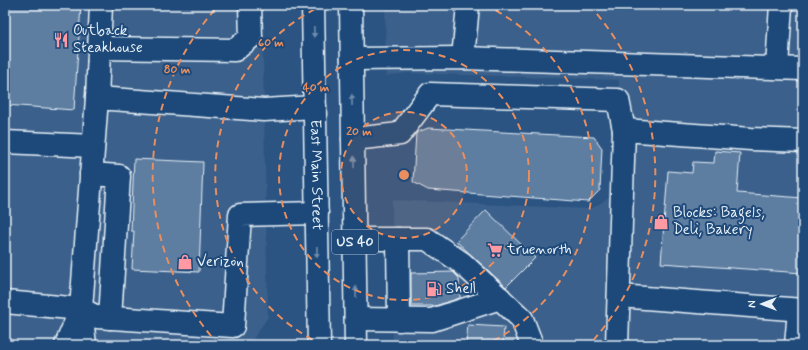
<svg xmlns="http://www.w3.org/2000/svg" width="808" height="350" viewBox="0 0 808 350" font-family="Mynerve,sans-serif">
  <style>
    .built { fill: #3a608b }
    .building { fill: #5d7da1; stroke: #e8f1f8 }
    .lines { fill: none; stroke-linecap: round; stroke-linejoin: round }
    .minor-casing { stroke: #e8f1f8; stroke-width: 25 }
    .major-casing { stroke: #e8f1f8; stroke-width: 25 }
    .minor { stroke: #1f4a7a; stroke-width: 22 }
    .major { stroke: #1f4a7a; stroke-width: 22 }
    .oneway { fill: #6f8dac }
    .ring { fill: none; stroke: #e88e5f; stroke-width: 2; stroke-dasharray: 7 5 }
    .labels { text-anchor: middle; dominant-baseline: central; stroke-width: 4; stroke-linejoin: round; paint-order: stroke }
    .shield { fill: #1f4a7a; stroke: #acbfd2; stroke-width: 1 }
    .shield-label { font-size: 14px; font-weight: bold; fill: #e8f1f8 }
    .poi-label { font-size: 15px; fill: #e8f1f8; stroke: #1f4a7a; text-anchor: start }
    .street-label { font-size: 15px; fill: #e8f1f8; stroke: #1f4a7a }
    .centre { fill: #e88e5f; stroke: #1f4a7a; stroke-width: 2 }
    .ring-label { font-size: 12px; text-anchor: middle; font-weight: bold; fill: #e88e5f; stroke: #1f4a7a; stroke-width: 4; stroke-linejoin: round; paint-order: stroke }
  </style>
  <rect width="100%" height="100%" fill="#2b5482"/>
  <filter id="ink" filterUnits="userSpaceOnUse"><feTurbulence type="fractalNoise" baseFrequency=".025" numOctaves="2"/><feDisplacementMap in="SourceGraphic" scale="8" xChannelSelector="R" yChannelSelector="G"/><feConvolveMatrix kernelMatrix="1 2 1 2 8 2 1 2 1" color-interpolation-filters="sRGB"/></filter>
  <g filter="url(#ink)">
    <g class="built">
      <path d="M5 5H262L268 317 249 345H94L5 339Z"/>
      <path d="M385 5H803V345H395L393 344 392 200 591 209 612 196 619 80 407 73 386 76Z"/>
    </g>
    <g class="building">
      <path d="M5 5H81L74 110 5 105Z"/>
      <path d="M428 128 594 137 602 148 600 190 588 202 428 190 413 182 416 133Z"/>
      <path d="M715 151 740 153 737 193 803 198V273L661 263 668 171 692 173 693 162 714 163Z"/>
      <path d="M134 159 203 162 199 272 132 269 134 231H131Z"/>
      <path d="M486 210 535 258 506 287 456 241Z"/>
      <path d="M453 272 459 278 460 298 435 306H411V273Z"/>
      <path d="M468 325 504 327 503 345H466Z"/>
    </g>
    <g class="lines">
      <g class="minor-casing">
        <g id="minor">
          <path d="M99 48 235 50 251 37 250 5"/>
          <path d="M463 58 468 5"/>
          <path d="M352 59 463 58 803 69"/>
          <path d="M777 67 781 5"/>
          <path d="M97 98 101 5"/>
          <path d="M353 139 400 134 430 94 618 100 624 130"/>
          <path d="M5 142 93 146"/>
          <path d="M91 174 119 176 110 318"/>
          <path d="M355 239H427L462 263 522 319 532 345"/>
          <path d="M398 239 399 320"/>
          <path d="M619 296 803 310"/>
          <path d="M5 302 81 309 97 317 233 326 240 215 317 213"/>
          <path d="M81 309 97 98 264 110 315 107"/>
          <path d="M356 319 432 320 500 298"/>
          <path d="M66 345 81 309 85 345"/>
          <path d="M617 345 624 130 751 139 803 141"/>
          <path d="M796 345 799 310"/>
        </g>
      </g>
      <g class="major-casing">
        <g id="major">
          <path id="s1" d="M313 5 319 345"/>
          <path d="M351 5 356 345"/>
        </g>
      </g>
      <use href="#minor" class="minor"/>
      <use href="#major" class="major"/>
    </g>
    <defs><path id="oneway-solid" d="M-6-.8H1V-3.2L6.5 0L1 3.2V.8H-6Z"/></defs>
    <g class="oneway">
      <use href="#oneway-solid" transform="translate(314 32) rotate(89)"/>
      <use href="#oneway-solid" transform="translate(352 100) rotate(-91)"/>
      <use href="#oneway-solid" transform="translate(354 162) rotate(-91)"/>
      <use href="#oneway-solid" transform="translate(317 252) rotate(89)"/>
      <use href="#oneway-solid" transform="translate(356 292) rotate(-91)"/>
    </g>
  </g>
  <circle cx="404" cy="175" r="63" fill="#e88e5f" fill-opacity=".12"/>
  <g class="ring">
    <circle cx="404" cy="175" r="63"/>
    <circle cx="404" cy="175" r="125"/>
    <path d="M323 345A188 188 0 0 1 323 5M485 5A188 188 0 0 1 485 345"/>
    <path d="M219 345A251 251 0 0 1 219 5M589 5A251 251 0 0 1 589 345"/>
  </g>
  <defs>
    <g id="restaurant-bare" transform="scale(1.2)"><path d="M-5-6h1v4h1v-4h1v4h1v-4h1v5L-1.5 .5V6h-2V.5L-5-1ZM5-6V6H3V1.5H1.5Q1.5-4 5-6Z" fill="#ff9aa2" stroke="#1f4a7a" stroke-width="2.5" paint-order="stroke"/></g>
    <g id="shop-bare" transform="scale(1.2)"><path d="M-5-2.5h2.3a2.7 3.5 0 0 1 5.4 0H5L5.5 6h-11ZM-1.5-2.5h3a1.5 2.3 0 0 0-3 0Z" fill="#ff9aa2" stroke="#1f4a7a" stroke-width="2.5" paint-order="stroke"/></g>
    <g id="supermarket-bare" transform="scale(1.2)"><path d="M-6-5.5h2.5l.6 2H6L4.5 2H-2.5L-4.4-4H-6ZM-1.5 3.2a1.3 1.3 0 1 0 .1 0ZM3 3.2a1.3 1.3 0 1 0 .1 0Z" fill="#ff9aa2" stroke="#1f4a7a" stroke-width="2.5" paint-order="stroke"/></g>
    <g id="fuel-bare" transform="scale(1.2)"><path d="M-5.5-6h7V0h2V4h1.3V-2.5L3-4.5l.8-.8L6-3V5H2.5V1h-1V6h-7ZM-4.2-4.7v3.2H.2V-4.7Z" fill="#ff9aa2" stroke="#1f4a7a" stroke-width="2.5" paint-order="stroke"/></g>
  </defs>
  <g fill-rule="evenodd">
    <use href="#restaurant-bare" x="61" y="40"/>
    <use href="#shop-bare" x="661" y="222"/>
    <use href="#supermarket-bare" x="495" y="250"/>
    <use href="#shop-bare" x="185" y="262"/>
    <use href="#fuel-bare" x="434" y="289"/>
  </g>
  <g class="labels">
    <rect class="shield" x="332" y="230" width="46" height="24" rx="3"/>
    <g class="shield-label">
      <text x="355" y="242">US 40</text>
    </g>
    <g class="poi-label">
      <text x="73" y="31">Outback<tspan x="73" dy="17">Steakhouse</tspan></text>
      <text x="673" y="213">Blocks: Bagels,<tspan x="673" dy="17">Deli, Bakery</tspan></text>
      <text x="507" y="250">truenorth</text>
      <text x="197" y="262">Verizon</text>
      <text x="446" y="289">Shell</text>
    </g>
    <g class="street-label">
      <text stroke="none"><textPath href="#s1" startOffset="170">East Main Street</textPath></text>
    </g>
  </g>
  <circle cx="404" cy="175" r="6" class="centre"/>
  <g class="ring-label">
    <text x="271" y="46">60 m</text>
    <text x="177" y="73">80 m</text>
    <text x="316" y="91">40 m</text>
    <text x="359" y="135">20 m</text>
  </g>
  <rect width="808" height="350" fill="none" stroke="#1f4a7a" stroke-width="20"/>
  <rect x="10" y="10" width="788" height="330" fill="none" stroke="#e8f1f8" stroke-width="1.5" filter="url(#ink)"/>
  <g transform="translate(762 304) rotate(270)" stroke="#1f4a7a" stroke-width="3" paint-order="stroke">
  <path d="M0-3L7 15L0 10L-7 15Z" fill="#e8f1f8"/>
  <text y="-6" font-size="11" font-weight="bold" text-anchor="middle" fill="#e8f1f8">N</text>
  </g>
</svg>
